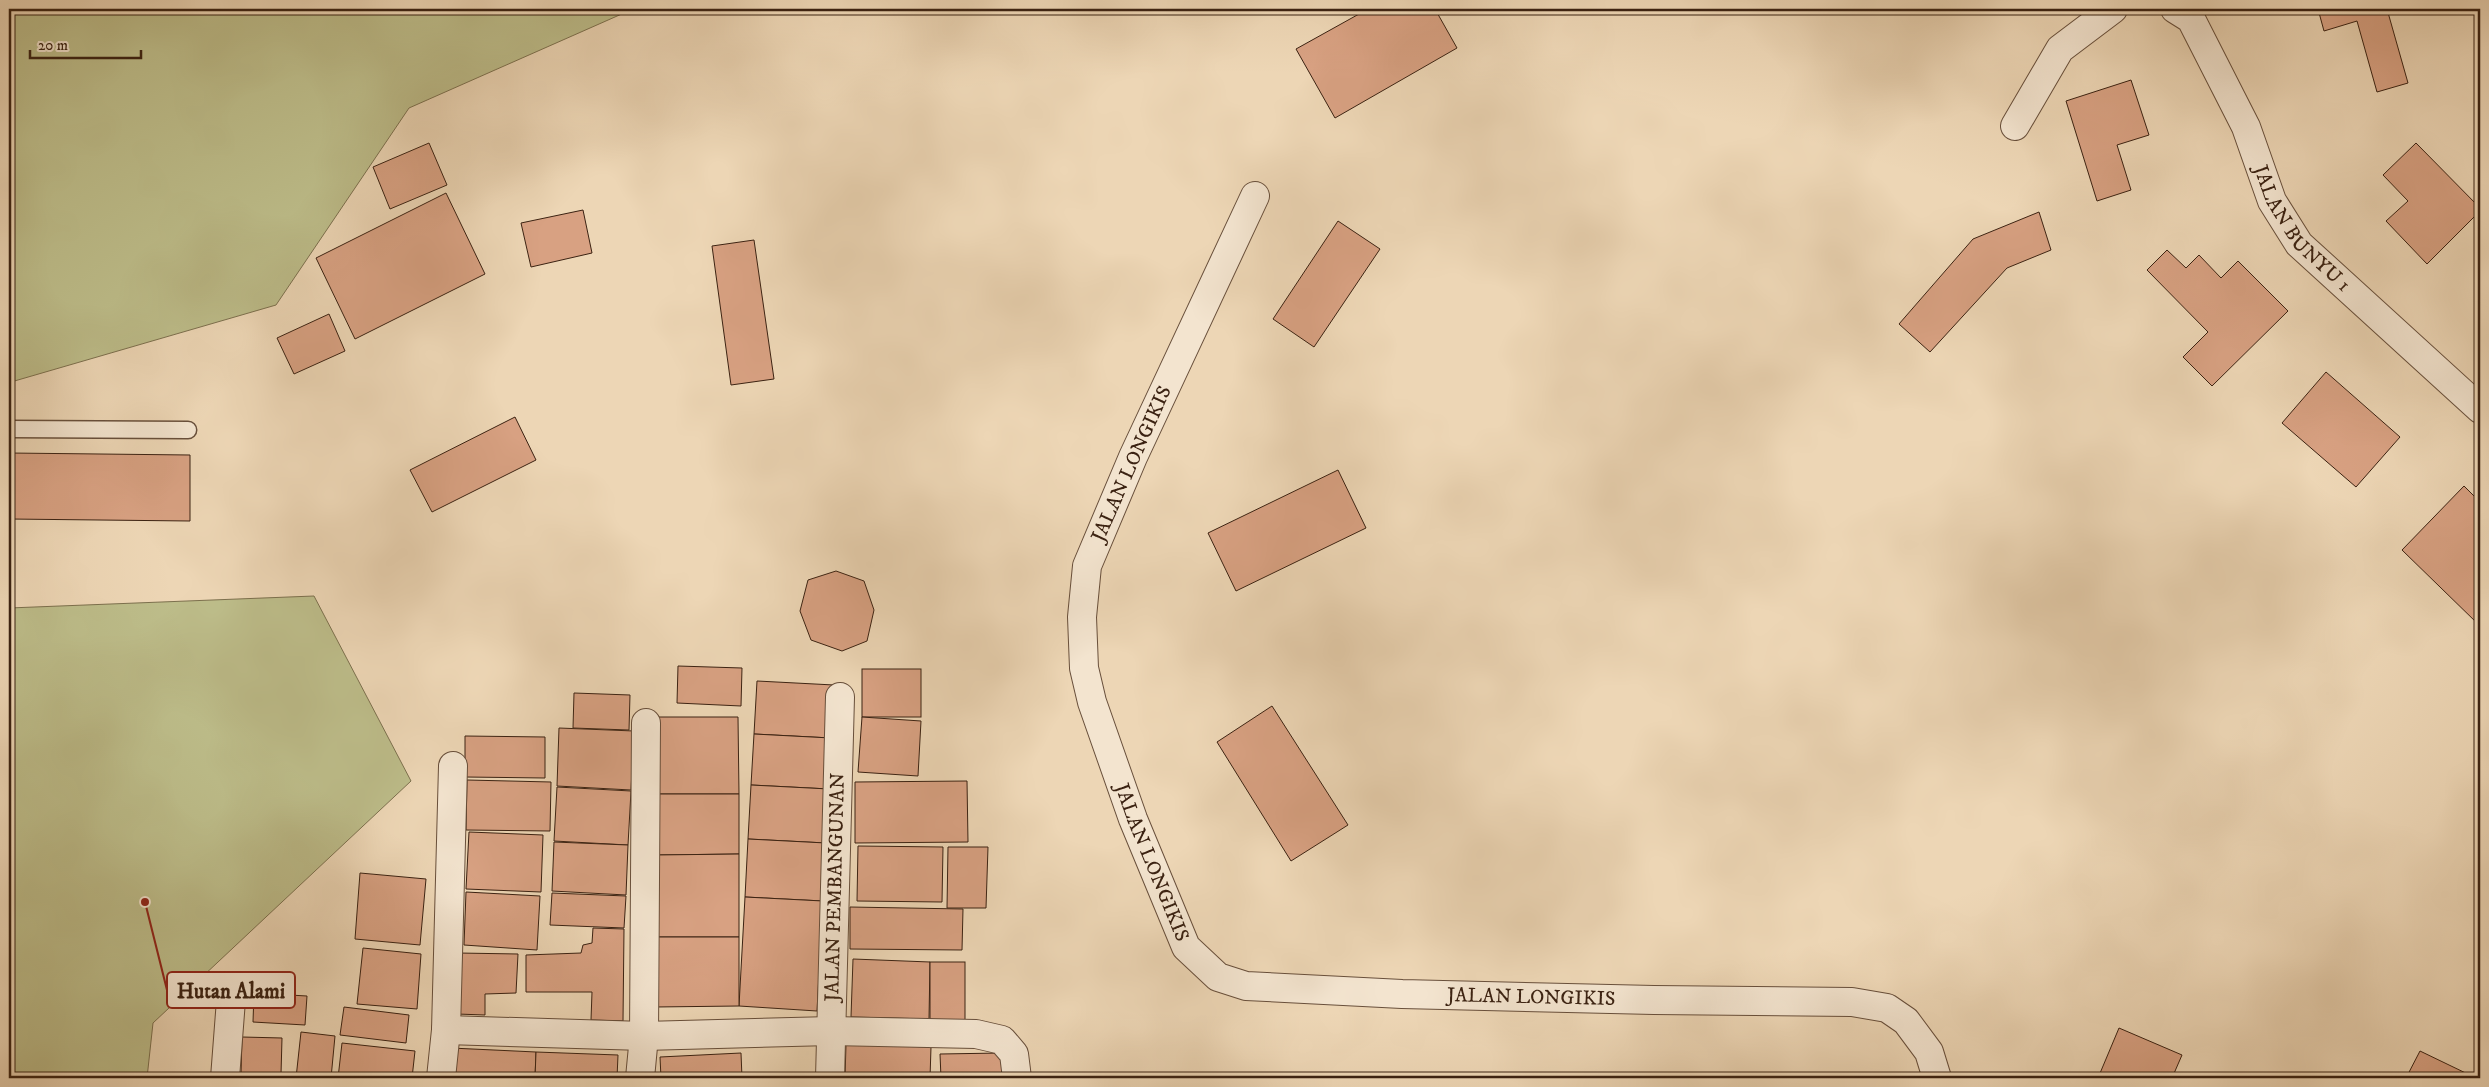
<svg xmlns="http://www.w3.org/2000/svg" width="2489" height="1087" viewBox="0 0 2489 1087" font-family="'IM FELL DW Pica',serif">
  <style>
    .green { fill: #bdbd8a; stroke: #7c704e }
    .building { fill: #d8a182; stroke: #3b2212 }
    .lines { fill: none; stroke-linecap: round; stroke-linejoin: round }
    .service-casing { stroke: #684f3b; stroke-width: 19 }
    .minor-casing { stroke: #684f3b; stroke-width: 30 }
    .service { stroke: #f3e4cf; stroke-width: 16 }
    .minor { stroke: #f3e4cf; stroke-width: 28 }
    .labels { text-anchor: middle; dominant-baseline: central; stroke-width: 4; stroke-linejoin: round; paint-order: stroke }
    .street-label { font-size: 20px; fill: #3b2212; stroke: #f3e4cf }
    .leader { fill: none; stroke: #8f2418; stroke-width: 2 }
    .callout-dot { fill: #8f2418; stroke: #f3e4cf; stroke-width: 2 }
    .callout { fill: #f3e4cf; stroke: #8f2418; stroke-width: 2 }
    .callout-label { font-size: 21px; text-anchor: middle; font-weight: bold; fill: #3b2212 }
  </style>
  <rect width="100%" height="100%" fill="#edd6b5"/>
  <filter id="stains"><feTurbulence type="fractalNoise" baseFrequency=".004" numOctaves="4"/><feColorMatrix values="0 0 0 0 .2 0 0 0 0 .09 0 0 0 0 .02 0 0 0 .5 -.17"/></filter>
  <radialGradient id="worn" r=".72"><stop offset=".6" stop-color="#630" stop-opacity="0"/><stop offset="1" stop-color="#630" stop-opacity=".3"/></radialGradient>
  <g class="green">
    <path d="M9 9H633L409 108 276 305 11 382 9 381Z"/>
    <path d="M314 596 411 781 153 1023 147 1078H9V608Z"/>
  </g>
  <g class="building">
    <path d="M1368 9H1435L1457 48 1335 118 1296 49Z"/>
    <path d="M2318 9H2387L2408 83 2377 92 2357 21 2324 31Z"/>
    <path d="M2131 80 2149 135 2117 145 2131 190 2097 201 2066 101Z"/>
    <path d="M429 143 447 185 390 209 373 167Z"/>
    <path d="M2416 143 2480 208V211L2427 264 2386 221 2408 201 2383 175Z"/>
    <path d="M446 193 485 274 355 339 316 258Z"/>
    <path d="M583 210 592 253 531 267 521 223Z"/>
    <path d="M2039 212 2051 250 2007 268 1930 352 1899 324 1973 239Z"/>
    <path d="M1338 221 1380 249 1314 347 1273 319Z"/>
    <path d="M754 240 774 379 731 385 712 246Z"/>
    <path d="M2167 250 2186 268 2199 255 2221 278 2238 261 2288 311 2212 386 2183 357 2208 332 2147 270Z"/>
    <path d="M329 314 345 351 294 374 277 338Z"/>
    <path d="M2326 372 2400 437 2356 487 2282 423Z"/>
    <path d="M515 417 536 460 432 512 410 470Z"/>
    <path d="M9 453 190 455V521L9 519Z"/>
    <path d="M1338 470 1366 528 1236 591 1208 533Z"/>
    <path d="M2464 486 2480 502V621L2478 624 2402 550Z"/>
    <path d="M836 571 864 581 874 610 867 641 842 651 811 640 800 611 808 580Z"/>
    <path d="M678 666 742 668 741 706 677 703Z"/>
    <rect x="862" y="669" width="59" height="48"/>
    <path d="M757 681 834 685 831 738 754 734Z"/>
    <path d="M574 693 630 695 629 730 573 728Z"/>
    <path d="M1272 706 1348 825 1291 861 1217 742Z"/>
    <path d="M654 717H738L739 794H655Z"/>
    <path d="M862 717 921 721 918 776 858 772Z"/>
    <path d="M559 728 634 731 631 790 557 786Z"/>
    <path d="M754 734 831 738 829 789 751 785Z"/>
    <path d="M465 736 545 737V778L465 777Z"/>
    <path d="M467 780 551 782 550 831 466 830Z"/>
    <path d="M967 781 968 842 855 843V782Z"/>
    <path d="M751 785 829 789 826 843 748 839Z"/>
    <path d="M557 787 631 791 628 845 554 841Z"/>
    <path d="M655 794H739V854L655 855Z"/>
    <path d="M469 832 543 835 541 892 466 889Z"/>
    <path d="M748 839 826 843 823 901 745 897Z"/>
    <path d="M554 842 628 845 626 895 552 891Z"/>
    <path d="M858 846 943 847 942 902 857 901Z"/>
    <path d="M948 847H988L986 908H947Z"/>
    <path d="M739 854V937H655V855Z"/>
    <path d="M360 873 426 879 420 945 355 939Z"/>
    <path d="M466 892 540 896 537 950 464 945Z"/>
    <path d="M552 893 626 896 624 928 550 925Z"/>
    <path d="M745 897 823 901 817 1011 739 1006Z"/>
    <path d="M850 907 963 909 962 950 850 949Z"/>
    <path d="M593 928 624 929 623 1021 591 1020 592 992H526V955L581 953 583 945 592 943Z"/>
    <path d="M655 937H739V1006L655 1007Z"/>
    <path d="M363 948 421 954 417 1009 357 1004Z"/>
    <path d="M458 953 518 954 516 993 485 994V1015L457 1014Z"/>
    <path d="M853 959 930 962 929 1019 851 1017Z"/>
    <rect x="930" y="962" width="35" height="60"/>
    <path d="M254 993 307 996 305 1025 253 1022Z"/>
    <path d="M344 1007 409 1015 406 1043 340 1035Z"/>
    <path d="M2119 1028 2182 1055 2172 1078H2098Z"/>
    <path d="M301 1032 335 1036 331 1078H296Z"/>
    <path d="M242 1037 282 1038 281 1074 241 1073Z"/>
    <path d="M342 1043 415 1051 412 1078H338Z"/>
    <path d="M846 1044 931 1047 930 1078H845Z"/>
    <path d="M451 1048 536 1052 535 1078H450Z"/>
    <path d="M2420 1051 2476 1078H2406Z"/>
    <path d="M536 1052 618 1055 617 1078H535Z"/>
    <path d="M741 1053 742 1078H661L660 1057Z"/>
    <path d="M1001 1053 1002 1078H941L940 1054Z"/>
  </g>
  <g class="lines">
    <g class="service-casing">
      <path id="service" d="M9 429 188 430"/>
    </g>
    <g class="minor-casing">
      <g id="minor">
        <path id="s1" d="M2175 9 2191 19 2246 127 2272 201 2299 244 2480 409"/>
        <path d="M2015 126 2060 49 2113 9"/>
        <path id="s2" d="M1255 196 1133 457 1087 566 1082 617 1084 668 1092 702 1133 819 1186 947 1218 977 1246 986 1402 994 1654 1000 1852 1002 1887 1008 1906 1021 1929 1052 1937 1078"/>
        <path d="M446 1030 644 1036 831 1031 976 1034 1002 1040 1014 1054 1017 1078"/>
        <path d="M225 1078 231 1000"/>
        <path d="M441 1078 446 1030 453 766"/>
        <path d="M640 1078 644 1036 646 723"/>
        <path id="s3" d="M830 1078 840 697"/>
      </g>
    </g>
    <use href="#service" class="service"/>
    <use href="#minor" class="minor"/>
  </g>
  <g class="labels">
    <g class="street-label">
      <text stroke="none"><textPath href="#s1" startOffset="258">JALAN BUNYU 1</textPath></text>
      <text transform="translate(1132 464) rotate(-66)">JALAN LONGIKIS</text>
      <text stroke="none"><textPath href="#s2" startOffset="715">JALAN LONGIKIS</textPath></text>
      <text stroke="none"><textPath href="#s3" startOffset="191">JALAN PEMBANGUNAN</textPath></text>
      <text stroke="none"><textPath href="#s2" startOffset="1165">JALAN LONGIKIS</textPath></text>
    </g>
  </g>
  <path class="leader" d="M145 902L167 990"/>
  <circle class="callout-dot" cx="145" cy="902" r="5"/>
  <rect class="callout" x="167" y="972" width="128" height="36" rx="5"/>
  <g class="callout-label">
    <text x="231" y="998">Hutan Alami</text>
  </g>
  <rect width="2489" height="1087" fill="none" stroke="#edd6b5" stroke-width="30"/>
  <rect x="10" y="10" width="2469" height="1067" fill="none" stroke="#3b2212" stroke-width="2.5"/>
  <rect x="15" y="15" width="2459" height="1057" fill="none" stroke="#3b2212"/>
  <path d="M30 50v8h111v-8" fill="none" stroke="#3b2212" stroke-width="2.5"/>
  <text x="38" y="50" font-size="15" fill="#3b2212" stroke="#f3e4cf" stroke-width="4" paint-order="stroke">20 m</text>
  <rect width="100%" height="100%" filter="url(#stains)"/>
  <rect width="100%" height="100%" fill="url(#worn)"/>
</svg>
